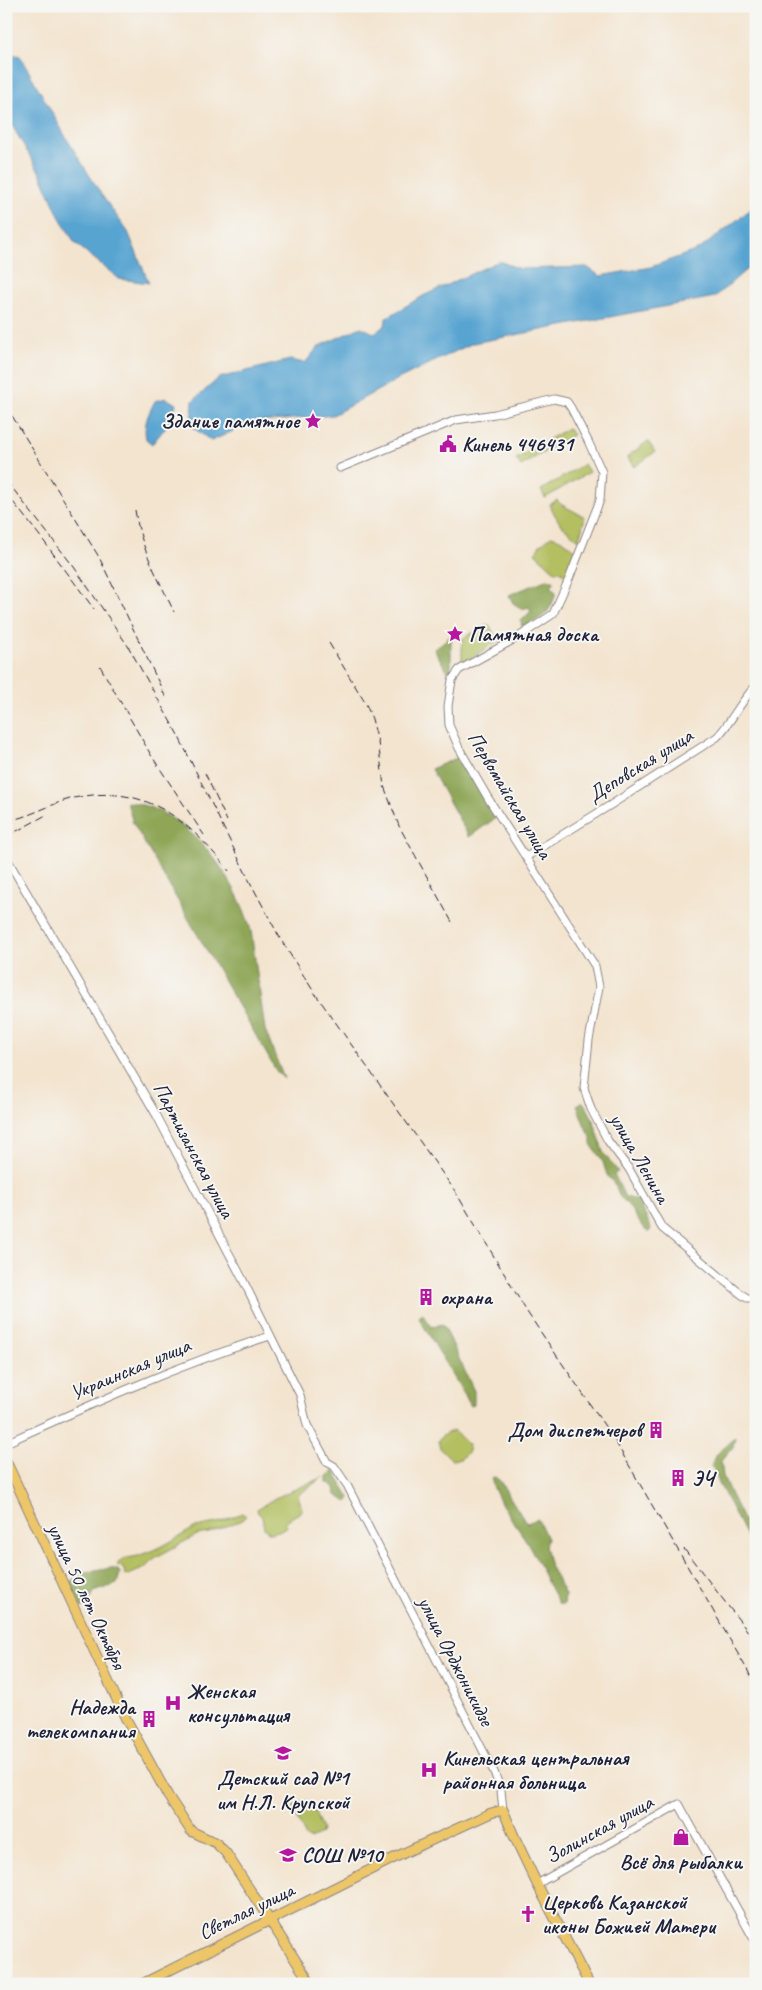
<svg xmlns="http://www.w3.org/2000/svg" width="762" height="1990" viewBox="0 0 762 1990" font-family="Caveat,sans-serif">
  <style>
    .green { fill: #b3bf61; stroke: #6a704e }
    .forest { fill: #8ea657; stroke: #586449 }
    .water { fill: #59a4d1; stroke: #3e6386 }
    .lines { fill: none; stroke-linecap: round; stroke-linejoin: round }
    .minor-casing { stroke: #8a8385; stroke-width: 9 }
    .major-casing { stroke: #8a8385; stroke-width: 11 }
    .minor { stroke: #fff; stroke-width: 7 }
    .major { stroke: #ecc669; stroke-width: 9 }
    .rail { stroke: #22223b; stroke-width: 1; stroke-dasharray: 8 4; stroke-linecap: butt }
    .labels { text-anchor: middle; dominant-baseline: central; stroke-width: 4; stroke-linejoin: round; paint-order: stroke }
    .poi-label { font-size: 21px; font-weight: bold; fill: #22223b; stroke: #f6f6f2; text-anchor: start }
    .street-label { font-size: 21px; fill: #22223b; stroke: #f6f6f2 }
  </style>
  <rect width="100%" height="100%" fill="#f6f6f2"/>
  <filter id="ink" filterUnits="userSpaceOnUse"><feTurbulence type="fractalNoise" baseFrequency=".02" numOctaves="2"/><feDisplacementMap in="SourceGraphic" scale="10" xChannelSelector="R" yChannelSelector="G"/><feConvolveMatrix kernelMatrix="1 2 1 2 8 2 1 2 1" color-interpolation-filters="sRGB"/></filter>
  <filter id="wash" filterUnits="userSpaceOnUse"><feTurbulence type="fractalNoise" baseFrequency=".0096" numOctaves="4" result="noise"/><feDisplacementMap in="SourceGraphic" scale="20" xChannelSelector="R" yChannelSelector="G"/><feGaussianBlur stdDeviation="1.12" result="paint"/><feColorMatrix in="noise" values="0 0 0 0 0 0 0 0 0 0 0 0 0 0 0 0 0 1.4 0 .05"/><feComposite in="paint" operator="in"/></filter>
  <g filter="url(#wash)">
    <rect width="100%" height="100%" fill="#f3e4cf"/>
    <g class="green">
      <path d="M568 428 573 435 521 466 516 459Z"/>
      <path d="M648 441 655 452 634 467 627 457Z"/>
      <path d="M584 464 589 472 545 498 541 490Z"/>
      <path d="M557 500 562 505 585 517 579 540 561 525 549 505Z"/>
      <path d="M551 536C561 538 571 545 578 553L567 577 559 570 556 572 535 553 540 545Z"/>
      <path d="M488 624 499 640 462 664V639Z"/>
      <path d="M453 1430 469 1445 468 1451 461 1459 452 1460 440 1448 438 1441 442 1436Z"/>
      <path d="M323 1477 298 1495 302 1509 299 1513 286 1521 287 1526 279 1531 270 1533 264 1528 262 1517 258 1513 257 1509 275 1498Z"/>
      <path d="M242 1513 246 1516 242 1520 209 1533 197 1535 156 1557 145 1568 126 1576 123 1568 117 1565 122 1559 138 1556 161 1547 196 1527 221 1522Z"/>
      <path d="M304 1801H308L311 1804 322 1829 321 1834 310 1839 306 1837 293 1810 294 1806Z"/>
    </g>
    <g class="forest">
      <path d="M548 579 554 581 551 588 556 592C550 615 542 618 522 627L521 621 531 611 529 607 522 609 513 603 509 595Z"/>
      <path d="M451 636V670L449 674 434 649Z"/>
      <path d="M459 757 497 817 469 837 431 769Z"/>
      <path d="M127 802C187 808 236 876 251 931L265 1030 284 1079 277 1072 133 823Z"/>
      <path d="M583 1102C592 1113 599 1135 602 1149 604 1156 614 1165 618 1172L614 1174 625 1197 638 1200C641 1211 650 1221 651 1229L649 1232 644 1229 628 1205 619 1196 616 1186 607 1175 603 1162 591 1144V1137L584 1124 577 1105Z"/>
      <path d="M422 1313 432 1327 442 1324 445 1328 474 1391V1405L471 1406 419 1318Z"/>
      <path d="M735 1437 733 1447 721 1461 723 1476 729 1491 756 1546 755 1554 719 1483 712 1465 717 1454Z"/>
      <path d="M334 1471 350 1498 347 1502 336 1495 335 1487 327 1482V1476Z"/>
      <path d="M495 1477 500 1481 524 1520 527 1523 538 1519 547 1539 545 1546 549 1563 565 1595 564 1604H559C548 1586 541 1567 531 1549 518 1525 497 1505 491 1478Z"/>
      <path d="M111 1568 118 1570 120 1573 117 1584 94 1592 84 1607H81L69 1582 85 1573Z"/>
    </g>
    <g class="water">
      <path d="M6 53 20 56 67 139 101 194 128 232 149 283 119 279 75 243 59 216 41 175 6 115Z"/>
      <path d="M756 205V261L715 297 473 343 402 377 333 415 251 423 211 441 191 426 193 401 219 378 290 360 305 363 318 347 361 327 374 333 385 326 386 318 423 296 499 261 520 269 587 267 600 276 651 267 700 249Z"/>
      <path d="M166 398 176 404 171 421 152 444 146 439C143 425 148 414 155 401Z"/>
    </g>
  </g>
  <g filter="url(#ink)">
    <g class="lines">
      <g class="minor-casing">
        <g id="minor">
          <path d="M340 468 456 420 495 414 554 399 567 402 571 408 588 441 602 472 600 500 569 579 553 614 520 636 459 670 452 680 448 706 449 725 459 748 488 798 595 966 599 987 589 1040 584 1088 591 1109 608 1141 629 1169 662 1228 741 1294 747 1298H756"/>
          <path d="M6 857 157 1116 242 1278 300 1395 307 1425 327 1462 334 1466 347 1485 494 1772 501 1790 503 1810"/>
          <path d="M526 857 609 806 717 737C732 722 740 701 756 686"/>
          <path d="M6 1443C94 1403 178 1365 270 1336"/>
          <path d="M537 1884 679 1804 756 1943"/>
        </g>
      </g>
      <g class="major-casing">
        <g id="major">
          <path d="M6 1461 125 1717 168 1796 191 1831 216 1843 226 1853 311 1984"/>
          <path d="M142 1984 406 1852 491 1813 503 1810 514 1836 537 1884 589 1984"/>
        </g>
      </g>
      <use href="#minor" class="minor"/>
      <use href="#major" class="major"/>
      <g class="rail">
        <path d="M6 406 99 557 167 700"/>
        <path d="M6 480 74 567 128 646 178 735 250 882 281 940 314 992 455 1191 527 1312 615 1441 756 1685"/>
        <path d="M6 493 43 540 94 609"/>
        <path d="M135 510C141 550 158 577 174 612"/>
        <path d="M329 643 366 704 372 719 378 742 384 786 399 826 452 922"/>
        <path d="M100 666 151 755 204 835"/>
        <path d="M205 773 227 821"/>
        <path d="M6 821C32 817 54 801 79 797 147 784 189 821 229 871"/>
        <path d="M6 837 46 815"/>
        <path d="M684 1549 756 1642"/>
      </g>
    </g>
  </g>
  <defs>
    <g id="sight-bare" transform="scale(1.35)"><path d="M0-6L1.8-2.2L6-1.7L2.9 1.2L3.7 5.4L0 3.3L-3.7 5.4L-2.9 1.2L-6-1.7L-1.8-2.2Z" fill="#b5179e" stroke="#f6f6f2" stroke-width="2.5" paint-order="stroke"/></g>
    <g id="civic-bare" transform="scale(1.35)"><path d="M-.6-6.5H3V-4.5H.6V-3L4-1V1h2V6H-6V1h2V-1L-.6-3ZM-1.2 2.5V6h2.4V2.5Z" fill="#b5179e" stroke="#f6f6f2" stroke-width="2.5" paint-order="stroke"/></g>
    <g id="building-bare" transform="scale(1.35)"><path d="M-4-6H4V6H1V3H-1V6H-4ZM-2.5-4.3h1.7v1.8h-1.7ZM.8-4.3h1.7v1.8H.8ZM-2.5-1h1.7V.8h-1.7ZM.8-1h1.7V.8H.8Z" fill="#b5179e" stroke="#f6f6f2" stroke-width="2.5" paint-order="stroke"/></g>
    <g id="hospital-bare" transform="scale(1.35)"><path d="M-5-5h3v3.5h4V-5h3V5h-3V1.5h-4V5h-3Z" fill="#b5179e" stroke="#f6f6f2" stroke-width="2.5" paint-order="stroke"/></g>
    <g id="school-bare" transform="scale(1.35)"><path d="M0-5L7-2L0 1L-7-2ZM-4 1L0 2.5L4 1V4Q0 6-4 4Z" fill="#b5179e" stroke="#f6f6f2" stroke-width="2.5" paint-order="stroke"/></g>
    <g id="shop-bare" transform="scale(1.35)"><path d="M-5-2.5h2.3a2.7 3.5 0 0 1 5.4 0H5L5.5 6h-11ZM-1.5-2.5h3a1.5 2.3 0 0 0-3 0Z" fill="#b5179e" stroke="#f6f6f2" stroke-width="2.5" paint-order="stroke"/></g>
    <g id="church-bare" transform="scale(1.35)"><path d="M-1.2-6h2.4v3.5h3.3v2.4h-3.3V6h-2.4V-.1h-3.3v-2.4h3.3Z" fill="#b5179e" stroke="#f6f6f2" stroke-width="2.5" paint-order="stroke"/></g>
  </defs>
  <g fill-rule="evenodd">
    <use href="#sight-bare" x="313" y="421"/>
    <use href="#civic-bare" x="448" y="444"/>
    <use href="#sight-bare" x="455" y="634"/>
    <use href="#building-bare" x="426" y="1297"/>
    <use href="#building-bare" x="656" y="1430"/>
    <use href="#building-bare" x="678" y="1478"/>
    <use href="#hospital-bare" x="173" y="1703"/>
    <use href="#building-bare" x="149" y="1719"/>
    <use href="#school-bare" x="283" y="1753"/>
    <use href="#hospital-bare" x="429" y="1770"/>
    <use href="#shop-bare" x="681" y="1837"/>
    <use href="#school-bare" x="288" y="1855"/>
    <use href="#church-bare" x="528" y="1914"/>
  </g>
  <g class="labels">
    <g class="poi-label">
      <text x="299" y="421" text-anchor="end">Здание памятное</text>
      <text x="462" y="444">Кинель 446431</text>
      <text x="469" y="634">Памятная доска</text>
      <text x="440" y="1297">охрана</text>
      <text x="642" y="1430" text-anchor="end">Дом диспетчеров</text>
      <text x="692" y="1478">ЭЧ</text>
      <text x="187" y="1691">Женская<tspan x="187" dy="24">консультация</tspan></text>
      <text x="135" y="1707" text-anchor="end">Надежда<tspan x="135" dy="24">телекомпания</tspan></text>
      <text x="443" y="1758">Кинельская центральная<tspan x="443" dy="24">районная больница</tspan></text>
      <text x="283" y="1778" text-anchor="middle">Детский сад №1<tspan x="283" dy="24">им Н.Л. Крупской</tspan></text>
      <text x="302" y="1855">СОШ №10</text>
      <text x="681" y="1862" text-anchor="middle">Всё для рыбалки</text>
      <text x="542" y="1902">Церковь Казанской<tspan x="542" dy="24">иконы Божией Матери</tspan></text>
    </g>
    <g class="street-label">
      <text transform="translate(640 765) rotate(-32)">Деповская улица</text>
      <text transform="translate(510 795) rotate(59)">Первомайская улица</text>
      <text transform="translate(194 1150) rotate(62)">Партизанская улица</text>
      <text transform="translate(640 1158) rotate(60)">улица Ленина</text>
      <text transform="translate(130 1369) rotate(-23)">Украинская улица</text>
      <text transform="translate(87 1596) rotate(65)">улица 50 лет Октября</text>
      <text transform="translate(456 1661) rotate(63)">улица Орджоникидзе</text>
      <text transform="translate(599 1829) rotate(-29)">Золинская улица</text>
      <text transform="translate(246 1911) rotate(-26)">Светлая улица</text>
    </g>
  </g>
  <rect width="762" height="1990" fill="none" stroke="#f6f6f2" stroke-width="25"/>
</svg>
